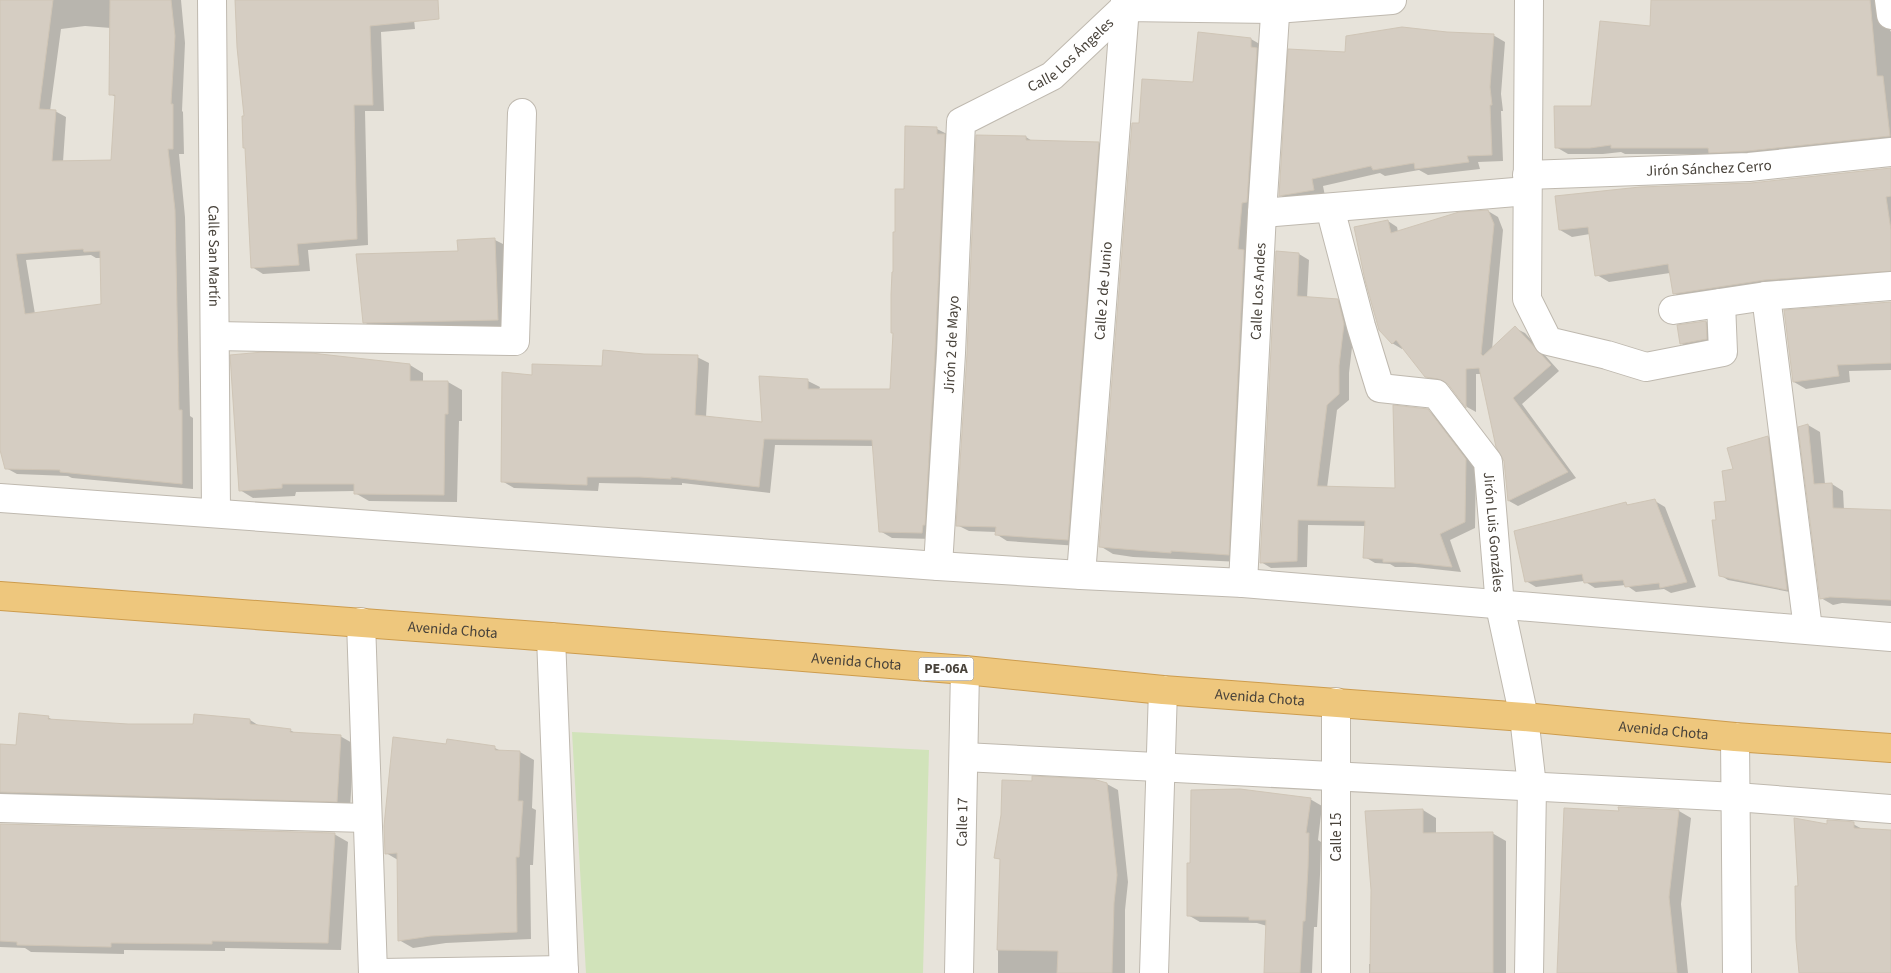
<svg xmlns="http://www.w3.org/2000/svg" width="1891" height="973" viewBox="0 0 1891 973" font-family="'Source Sans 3',sans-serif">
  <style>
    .residential { fill: #e7e3da }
    .green { fill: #d1e3ba }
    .shadow { fill: #0003; fill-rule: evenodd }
    .building { fill: #d5cdc2; stroke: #cfc5b6; fill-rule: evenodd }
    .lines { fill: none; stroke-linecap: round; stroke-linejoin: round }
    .street-casing { stroke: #bfb9af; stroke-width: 30 }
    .highway-casing { stroke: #cd9c4d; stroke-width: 30 }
    .street { stroke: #fff; stroke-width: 28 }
    .highway { stroke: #eec77d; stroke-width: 28 }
    .labels { text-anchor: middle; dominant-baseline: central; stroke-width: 4; stroke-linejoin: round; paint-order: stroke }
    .shield { fill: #fff; stroke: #7f7b75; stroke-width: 1 }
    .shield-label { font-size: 14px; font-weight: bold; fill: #48423a }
    .street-label { font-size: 15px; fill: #48423a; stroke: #fff }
  </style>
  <rect width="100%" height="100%" fill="#f4f1ec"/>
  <rect class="residential" x="0" y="0" width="1891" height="973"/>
  <path class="green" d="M572 732 929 750 923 973H586Z"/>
  <g class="shadow">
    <path d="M0 0H181L185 43 182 111 183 112 184 154H179L185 217 190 416 193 418V489L72 478 68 476 17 474 6 468 0 444ZM85 26 111 28 110 94 116 97 112 161 63 162 66 117 55 111H50L61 29ZM91 255 96 258H101L102 305 35 314 26 260Z"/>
    <path d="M235 0H412L415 29 381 32 384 111H365L368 245 308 250 310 271 263 274 252 267 246 117Z"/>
    <path d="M1653 0H1888V26L1891 32V144L1722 159 1713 154H1625L1621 152 1603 154H1568L1556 147 1592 107 1651 27Z"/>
    <path d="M1447 34 1493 35 1505 42 1501 94 1503 111H1501L1503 161 1478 162 1480 169 1428 175 1419 170 1385 176 1380 173 1323 186 1325 196 1291 202 1280 195 1346 53Z"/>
    <path d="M1251 39 1263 46 1241 562 1133 557 1113 554 1100 546 1140 125Z"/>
    <path d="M937 129 949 135 934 539 892 538 880 531 874 446 775 445 770 493 682 483V485L599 483 598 491 514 488 502 481 533 376 604 368 644 355 697 357 709 363 706 417 763 423 808 381 820 387 819 390H891L895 333 896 234 905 191Z"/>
    <path d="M1026 137 1032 141 1099 143 1110 149 1079 546 1007 541 996 534V532L969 531 957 525 968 354Z"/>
    <path d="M1891 169V278L1686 301 1674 293 1670 273 1609 282 1597 275 1590 234 1572 237 1560 230 1751 184Z"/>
    <path d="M1488 211 1498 217 1503 230 1492 350 1515 328 1525 333 1559 371 1522 404 1576 478 1518 506 1509 501 1505 460 1481 374H1476V412L1467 407 1449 383 1436 382 1426 376 1403 347 1402 349 1392 343 1388 221 1397 227 1398 232Z"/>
    <path d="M495 240 507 246 509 326 376 329 364 322 459 252V241Z"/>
    <path d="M1299 254 1309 260 1307 298 1337 300 1348 306 1354 330 1349 373V400L1337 410 1327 488 1396 489 1427 410 1438 416 1476 466 1475 528 1450 540 1461 572 1415 567H1395L1390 564 1375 563 1365 557 1366 526 1308 525 1307 567 1271 568 1261 562Z"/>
    <path d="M1891 303V370L1849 371 1850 382 1806 389 1794 382Z"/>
    <path d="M1706 322 1712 325V342L1687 347 1682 344Z"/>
    <path d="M410 365 423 373V383L448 382 462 390V421H459L457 502 369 501 355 493V491L296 492 295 496 253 498 240 490Z"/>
    <path d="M1808 425 1820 432 1825 484H1832L1843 491 1844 510 1891 512V606L1842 603 1833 605 1821 598 1800 428Z"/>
    <path d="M1768 437 1776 442 1795 593 1728 580 1720 575 1717 521 1727 502 1735 470Z"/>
    <path d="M1655 501 1665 507 1696 587 1671 593 1664 589 1636 592 1626 585 1595 588 1584 581 1536 587 1526 581 1626 504 1630 506Z"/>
    <path d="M48 717 54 721 128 725H194L250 720 261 727 290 730 297 734 340 736 354 744 350 808 0 807V746L17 747Z"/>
    <path d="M448 740 495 748 501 751 520 752 534 760 532 808 536 810 533 865H530L531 939 446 943 413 948 399 940 398 860 386 853 448 746Z"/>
    <path d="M1107 784 1118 790 1128 882 1125 910V973H998V928L1002 860 996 857 1002 815Z"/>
    <path d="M1310 799 1322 806 1318 840 1321 842 1320 875 1317 927H1314L1312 973H1265L1267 926 1257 923 1200 922 1188 915 1191 864Z"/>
    <path d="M1620 808 1679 811 1691 818 1681 904 1688 973H1558L1566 810 1620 813Z"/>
    <path d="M1423 810 1436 818V834L1492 833 1506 841V973H1369V964H1372Z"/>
    <path d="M1853 824 1864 830 1891 831V973H1800V888L1828 825Z"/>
    <path d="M0 825 334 834 348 842 341 950 225 948V951L124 950V954L31 952 25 948 0 947Z"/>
  </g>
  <g class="building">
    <path d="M0 0H53L39 109 56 110 52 161 111 160 115 95H109L110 0H171L175 36 171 104H173V149H168L175 210 179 410H182V484L60 472V470L5 469 0 450ZM83 249 84 252 100 251 101 304 25 314 16 254Z"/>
    <path d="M235 0H438L439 19 370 26 373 105H354L357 239 297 244 299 265 251 268 245 148H243L242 116H244L237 47Z"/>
    <path d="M1651 0H1870L1877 76H1883L1890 136 1748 151 1709 153 1708 148H1611V145L1590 148H1555L1554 106H1591L1600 21 1650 26Z"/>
    <path d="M1402 27 1447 32 1494 34 1490 87 1492 105H1490L1492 155 1467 156 1469 162 1415 169 1414 163 1373 170 1371 166 1312 179 1314 190 1279 196 1288 49 1345 52 1346 36Z"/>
    <path d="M1198 32 1251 38V47L1257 48 1247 202 1242 203 1238 249 1244 250 1229 555 1171 551V553L1099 547 1132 123H1139L1142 79 1193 82Z"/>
    <path d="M905 126 937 127V134H945L935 352 925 525H923L922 533 879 532 872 440 764 439 759 487 671 477V479L639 477H587V485L501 482 502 372 532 375V364L602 366 603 350 644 354 698 355 695 415 762 422 759 376 808 379V389H890L893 333H891V295L892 272H893V232H895V189H904Z"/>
    <path d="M976 135 1026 136V140L1099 142 1068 540 995 535 996 527 956 526 967 354Z"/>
    <path d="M1891 168V196L1886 197 1891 230V271L1765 280 1673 294 1668 264 1595 276 1588 227 1559 230 1555 196 1640 187 1751 183Z"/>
    <path d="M1488 210 1494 224 1481 354 1483 356 1515 326 1551 365 1513 398 1568 472 1508 501 1504 461 1496 447 1479 368 1466 369V408L1448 384 1438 379 1425 377 1396 340 1392 344 1379 330 1365 280 1354 227 1388 220 1391 233 1459 212Z"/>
    <path d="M495 238 498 320 363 323 356 254 458 251 457 240Z"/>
    <path d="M1276 251 1299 253 1297 296 1338 299 1344 324 1339 366V394L1327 405 1317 486 1395 488 1393 405 1428 409 1466 459 1465 522 1440 534 1452 567 1404 562H1383V559L1363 558 1365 521 1298 520 1297 561 1260 563Z"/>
    <path d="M1891 302V363L1837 365 1839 376 1793 382 1784 310Z"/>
    <path d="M1706 321 1707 339 1680 344 1677 325Z"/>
    <path d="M263 352 311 353 410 364V381H448V414H445L444 495 354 494V484H282V488L239 491 230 355Z"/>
    <path d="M1808 424 1814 484 1832 483 1833 508 1891 510V600L1830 597 1820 599 1798 427Z"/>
    <path d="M1768 436 1787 590 1719 576 1712 520H1716L1714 502 1726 501 1722 471 1733 469 1727 448Z"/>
    <path d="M1655 499 1687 582 1660 588 1659 583 1625 587 1623 580 1584 583 1582 574 1525 582 1514 531 1626 502 1627 505Z"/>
    <path d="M19 713 49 716 48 719 128 724H193L194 714 250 719V724L291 729 290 732 341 735 337 802 0 792V744L16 745Z"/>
    <path d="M393 737 446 744 447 739 495 746V750L520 751 518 801H523L519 857H516L517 932 431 936 398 941 397 853 385 854 384 826Z"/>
    <path d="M1032 776 1093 779 1107 783 1117 875 1114 903 1112 973H1057L1058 951 997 950 1000 859 994 858 1001 815 1002 780 1032 781Z"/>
    <path d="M1240 789 1311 798 1306 833H1309L1308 868 1305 921H1303L1300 973H1264L1266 920H1249V917L1187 916V863H1190L1191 790Z"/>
    <path d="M1618 807 1679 810 1669 897 1677 973H1557L1564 808 1619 811Z"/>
    <path d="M1423 809V833L1493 832V973H1370L1371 890 1365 811Z"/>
    <path d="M1794 818 1827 824V820L1844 821 1854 822V828L1891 830V973H1799L1796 940 1795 886H1798Z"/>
    <path d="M0 824 335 833 328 943 212 941V944L111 943V947L17 945V942L0 941Z"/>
  </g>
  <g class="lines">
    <g class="street-casing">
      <g id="street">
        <path id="s1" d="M212 0 216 512"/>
        <path d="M1529 0 1527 299 1548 341 1607 355 1646 367 1723 352 1721 303"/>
        <path d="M1889 0 1891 15"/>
        <path id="s2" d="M1527 175 1749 167 1891 152"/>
        <path id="s3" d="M1330 208 1361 326 1380 388 1436 394 1488 462 1500 606 1524 717 1532 786 1529 973"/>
        <path d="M1262 213 1527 191"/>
        <path d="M1766 296 1808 629"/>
        <path d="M1673 310 1766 296 1891 286"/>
        <path d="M215 336 515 341 522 113"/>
        <path d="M0 498 938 566 1081 575 1243 583 1891 637"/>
        <path id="s4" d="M938 566 951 353 961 122 1052 76 1125 7 1276 9 1392 0"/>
        <path id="s5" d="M1081 575 1125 7V0"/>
        <path id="s6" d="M1243 583 1262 213 1276 0"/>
        <path d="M361 622 373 973"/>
        <path d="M551 637 564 973"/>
        <path d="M1735 737 1737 973"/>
        <path d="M964 757 1736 797 1891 809"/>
        <path d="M0 808 367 818"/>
        <path d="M381 973 564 970"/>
        <path id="s7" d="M959 973 965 670"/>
        <path d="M1154 973 1163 690"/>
        <path d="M1336 973V702"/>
      </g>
    </g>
    <g class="highway-casing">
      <g id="highway">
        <path id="s8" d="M0 596 551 637 965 670 1163 690 1524 717 1735 737 1891 748"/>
      </g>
    </g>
    <use href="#street" class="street"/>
    <use href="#highway" class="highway"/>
  </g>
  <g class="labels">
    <rect class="shield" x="918.5" y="657.5" width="55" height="23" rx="4"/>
    <g class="shield-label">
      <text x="946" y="669">PE-06A</text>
    </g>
    <g class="street-label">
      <text stroke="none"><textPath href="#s4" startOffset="574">Calle Los Ángeles</textPath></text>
      <text stroke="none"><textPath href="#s2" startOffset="182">Jirón Sánchez Cerro</textPath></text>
      <text stroke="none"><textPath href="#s1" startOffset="256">Calle San Martín</textPath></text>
      <text stroke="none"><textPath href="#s5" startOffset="285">Calle 2 de Junio</textPath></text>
      <text stroke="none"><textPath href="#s6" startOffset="292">Calle Los Andes</textPath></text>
      <text stroke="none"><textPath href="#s4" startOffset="222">Jirón 2 de Mayo</textPath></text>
      <text stroke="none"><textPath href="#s3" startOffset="399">Jirón Luis Gonzáles</textPath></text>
      <text stroke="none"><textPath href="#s8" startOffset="454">Avenida Chota</textPath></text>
      <text stroke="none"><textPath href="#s8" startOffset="859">Avenida Chota</textPath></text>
      <text stroke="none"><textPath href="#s8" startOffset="1264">Avenida Chota</textPath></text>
      <text stroke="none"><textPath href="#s8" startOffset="1669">Avenida Chota</textPath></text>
      <text stroke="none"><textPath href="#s7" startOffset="151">Calle 17</textPath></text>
      <text transform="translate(1336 837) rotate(-90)">Calle 15</text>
    </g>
  </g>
</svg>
